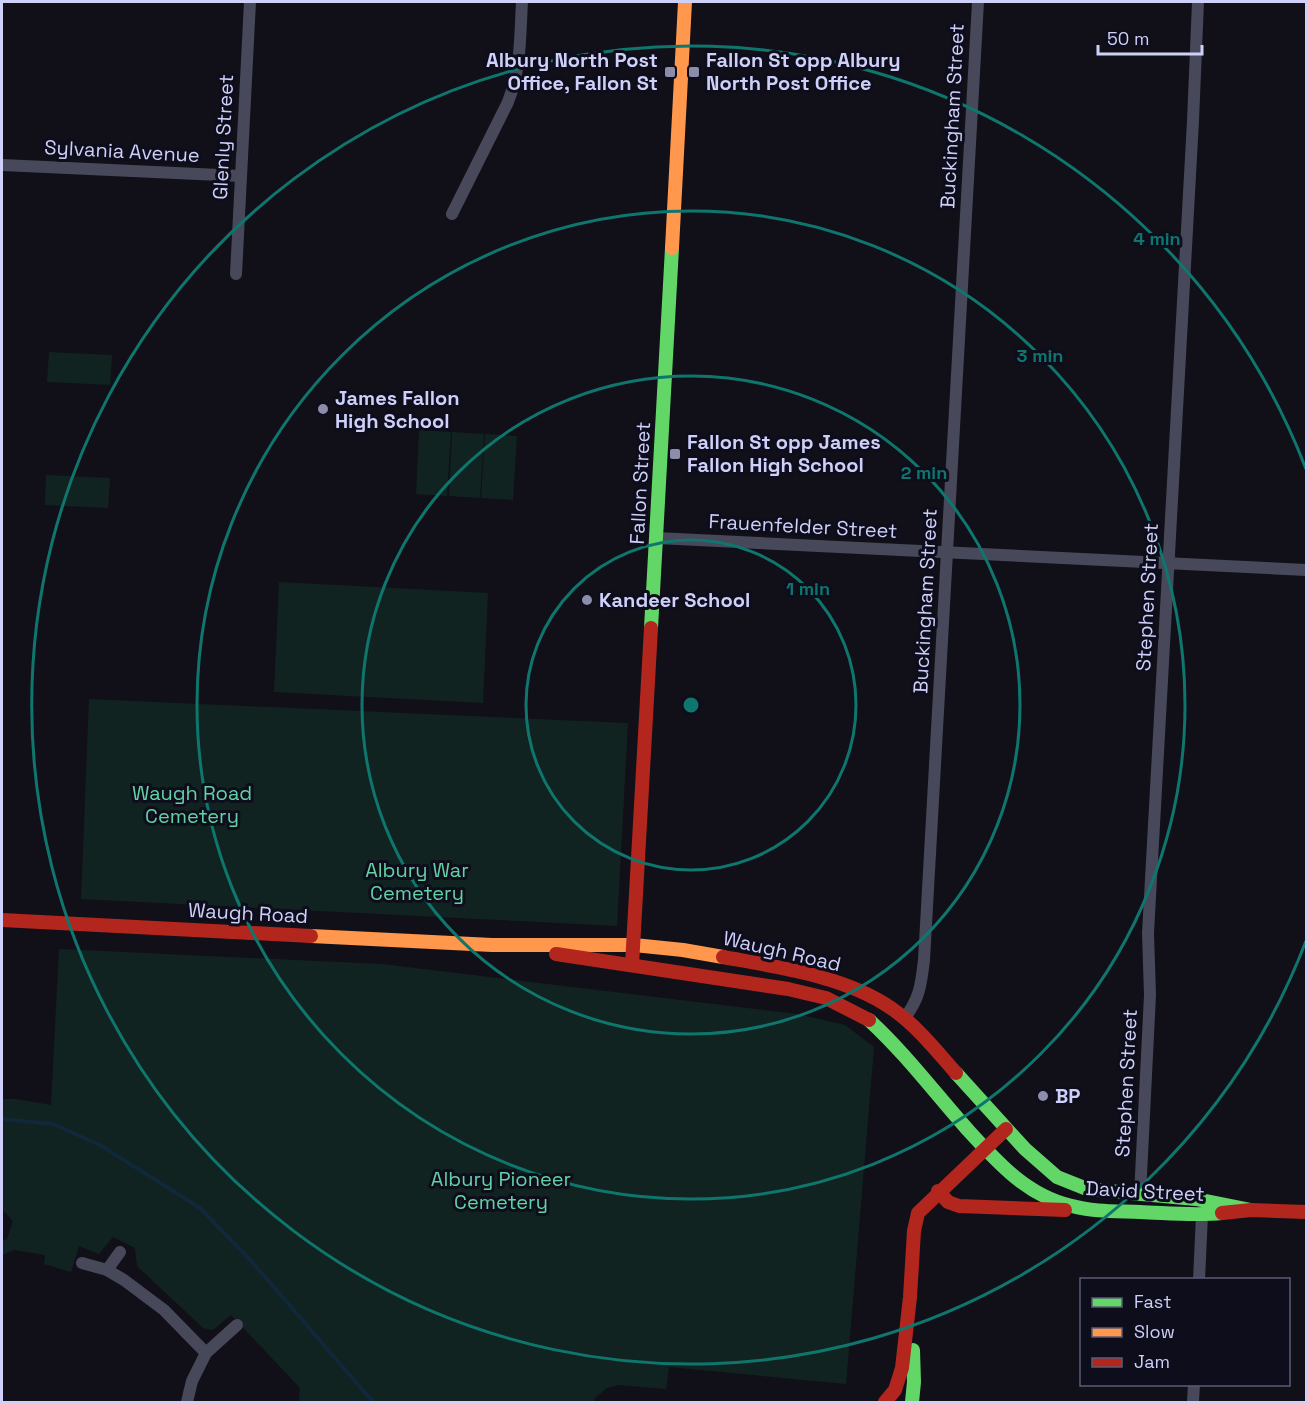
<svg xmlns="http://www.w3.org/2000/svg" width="1308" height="1404" viewBox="0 0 1308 1404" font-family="'Space Grotesk',sans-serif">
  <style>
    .green { fill: #112321 }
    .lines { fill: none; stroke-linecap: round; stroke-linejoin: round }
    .stream { stroke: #11273a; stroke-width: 4 }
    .street { stroke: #474859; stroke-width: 12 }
    .fast { stroke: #63d668; stroke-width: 14 }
    .slow { stroke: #ff974d; stroke-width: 14 }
    .jam { stroke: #b3261e; stroke-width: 14 }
    .ring { fill: none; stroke: #0f766e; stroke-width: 3 }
    .poi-dot { fill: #8c8dab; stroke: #0e0d1c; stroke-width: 2 }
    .labels { text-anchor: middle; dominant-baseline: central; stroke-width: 6; stroke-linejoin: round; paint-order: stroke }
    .poi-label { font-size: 20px; font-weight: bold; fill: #ced0fa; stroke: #0e0d1c; text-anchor: start }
    .street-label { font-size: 20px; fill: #ced0fa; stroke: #0e0d1c }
    .park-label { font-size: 20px; fill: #62d2a4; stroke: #0e0d1c }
    .centre { fill: #0f766e; stroke: #0e0d1c; stroke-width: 3 }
    .ring-label { font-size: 18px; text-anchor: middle; font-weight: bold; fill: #0f766e; stroke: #0e0d1c; stroke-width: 6; stroke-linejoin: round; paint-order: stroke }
  </style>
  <rect width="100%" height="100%" fill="#111018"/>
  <g class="green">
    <path d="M49 352 112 355 110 385 47 382Z"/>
    <path d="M419 430 451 432 447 496 416 494Z"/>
    <path d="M452 432 484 434 480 498 449 496Z"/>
    <path d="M485 434 517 436 513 500 481 498Z"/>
    <path d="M46 475 110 478 108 508 45 505Z"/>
    <path d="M279 582 488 593 483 703 274 692Z"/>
    <path d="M89 699 628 723 617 926 81 899Z"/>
    <path d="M59 949 382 964 797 1014 845 1025 874 1047 846 1384 669 1367 666 1389 618 1385 607 1388 595 1398 594 1402H299L300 1388 231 1315 213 1330 203 1328 137 1266 135 1248 113 1237 99 1254 79 1246 71 1272 44 1264 45 1255 14 1250 2 1255V1241L7 1239 13 1221 2 1209V1099H16L51 1105Z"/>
  </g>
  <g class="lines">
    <path class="stream" d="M2 1119 53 1124 100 1145 200 1208 253 1263 373 1402"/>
    <g class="street">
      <path d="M2 165 241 176"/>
      <path d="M452 214 508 102C521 70 520 36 522 2"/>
      <path d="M236 274 250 2"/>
      <path d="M657 538 1306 570"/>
      <path d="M904 1019C920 998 921 985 924 960L978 2"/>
      <path d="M1140 1195 1150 995 1148 933 1193 121 1198 2"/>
      <path d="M82 1263 107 1270 124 1280 164 1310 206 1353"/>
      <path d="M107 1270 120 1252"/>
      <path d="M1199 1280 1202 1215"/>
      <path d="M187 1402 192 1381 206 1353 237 1325"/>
      <path d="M1193 1402 1194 1384"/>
    </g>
    <g class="fast">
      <path d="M651 628 672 248"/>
      <path d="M869 1020C905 1053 935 1093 967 1129 997 1162 1027 1196 1072 1206 1094 1212 1117 1211 1140 1212 1168 1213 1195 1216 1222 1213"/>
      <path d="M956 1073 1025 1149 1057 1177 1087 1189 1196 1199 1251 1210"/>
      <path d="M912 1402 914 1382 913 1350"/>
    </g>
    <g class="slow">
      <path d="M672 248 685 2"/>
      <path d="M311 936 492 945H634L683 950 723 957"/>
    </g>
    <g class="jam">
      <path d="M2 920 311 936"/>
      <path d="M556 954 788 989 826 998 869 1020"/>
      <path d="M723 957C777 967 845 976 891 1008 916 1025 936 1050 956 1073"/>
      <path d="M632 965 651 628"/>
      <path d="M938 1191 948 1202 959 1206 1065 1210"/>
      <path d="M1222 1213 1251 1210 1306 1212"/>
      <path d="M885 1402 895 1390 902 1368 910 1297 914 1231 918 1213 1006 1129"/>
    </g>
  </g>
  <g class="ring">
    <circle cx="691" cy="705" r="165"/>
    <circle cx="691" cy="705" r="329"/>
    <circle cx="691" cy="705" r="494"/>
    <path d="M1306 941A659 659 0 1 1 1306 469"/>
  </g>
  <g class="poi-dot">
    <rect x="664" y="66" width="12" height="12" rx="3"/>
    <rect x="688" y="66" width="12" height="12" rx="3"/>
    <circle cx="323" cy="409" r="6"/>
    <rect x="669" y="448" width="12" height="12" rx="3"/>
    <circle cx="587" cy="600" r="6"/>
    <circle cx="1043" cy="1096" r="6"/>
  </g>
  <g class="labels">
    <g class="poi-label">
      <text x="658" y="60" text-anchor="end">Albury North Post<tspan x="658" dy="23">Office, Fallon St</tspan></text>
      <text x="706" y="60">Fallon St opp Albury<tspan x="706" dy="23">North Post Office</tspan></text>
      <text x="335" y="398">James Fallon<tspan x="335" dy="23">High School</tspan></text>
      <text x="687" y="442">Fallon St opp James<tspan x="687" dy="23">Fallon High School</tspan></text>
      <text x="599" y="600">Kandeer School</text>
      <text x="1055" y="1096">BP</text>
    </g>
    <g class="street-label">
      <text transform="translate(952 116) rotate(-87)">Buckingham Street</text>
      <text transform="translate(223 137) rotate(-87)">Glenly Street</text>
      <text transform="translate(122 151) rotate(3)">Sylvania Avenue</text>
      <text transform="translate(640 483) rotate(-87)">Fallon Street</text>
      <text transform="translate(803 526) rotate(3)">Frauenfelder Street</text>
      <text transform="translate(1147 597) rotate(-87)">Stephen Street</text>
      <text transform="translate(925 601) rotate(-87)">Buckingham Street</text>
      <text transform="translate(248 913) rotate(3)">Waugh Road</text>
      <text transform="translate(782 951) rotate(13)">Waugh Road</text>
      <text transform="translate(1126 1083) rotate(-87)">Stephen Street</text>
      <text transform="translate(1145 1191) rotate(3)">David Street</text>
    </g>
    <g class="park-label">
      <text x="192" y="793">Waugh Road<tspan x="192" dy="23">Cemetery</tspan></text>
      <text x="417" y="870">Albury War<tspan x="417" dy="23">Cemetery</tspan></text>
      <text x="501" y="1179">Albury Pioneer<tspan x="501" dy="23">Cemetery</tspan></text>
    </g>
  </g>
  <circle cx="691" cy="705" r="9" class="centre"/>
  <g class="ring-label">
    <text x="1157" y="245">4 min</text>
    <text x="1040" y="362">3 min</text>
    <text x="924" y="479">2 min</text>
    <text x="808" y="595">1 min</text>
  </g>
  <rect width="1308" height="1404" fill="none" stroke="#ced0fa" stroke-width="6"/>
  <rect x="1080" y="1278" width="210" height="108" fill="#0e0d1c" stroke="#5b5b75" stroke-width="1.5"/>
  <rect x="1092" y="1298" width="30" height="9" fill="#63d668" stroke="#5b5b75" stroke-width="1.5"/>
  <text x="1134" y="1308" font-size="18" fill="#ced0fa">Fast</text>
  <rect x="1092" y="1328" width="30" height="9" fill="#ff974d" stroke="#5b5b75" stroke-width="1.5"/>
  <text x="1134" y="1338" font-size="18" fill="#ced0fa">Slow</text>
  <rect x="1092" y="1358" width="30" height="9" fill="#b3261e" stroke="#5b5b75" stroke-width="1.5"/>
  <text x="1134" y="1368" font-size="18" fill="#ced0fa">Jam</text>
  <path d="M1098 45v9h104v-9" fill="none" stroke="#ced0fa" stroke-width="3"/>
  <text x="1107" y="45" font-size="18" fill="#ced0fa" stroke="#0e0d1c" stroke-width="4.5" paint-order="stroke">50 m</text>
</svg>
